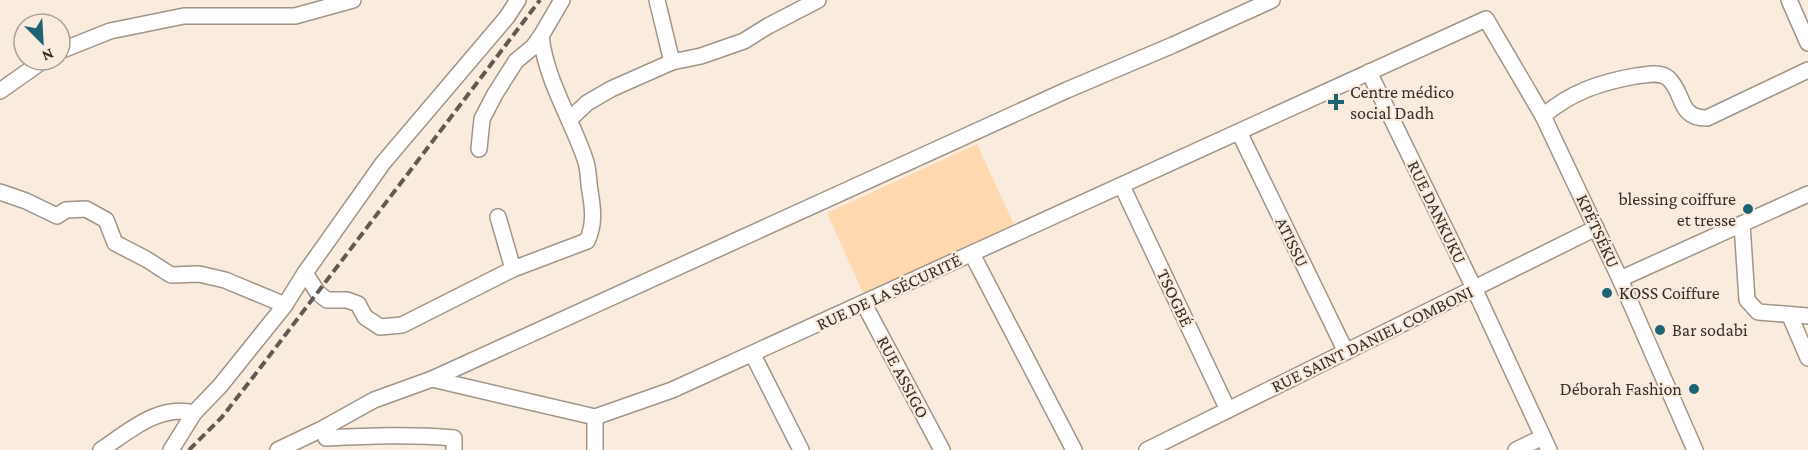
<svg xmlns="http://www.w3.org/2000/svg" width="1808" height="450" viewBox="0 0 1808 450" font-family="'Crimson Pro',serif">
  <style>
    .green { fill: #ffd8af }
    .lines { fill: none; stroke-linecap: round; stroke-linejoin: round }
    .street-casing { stroke: #a19588; stroke-width: 18 }
    .street { stroke: #fff; stroke-width: 15 }
    .rail { stroke: #615a53; stroke-width: 4; stroke-dasharray: 9 4.5; stroke-linecap: butt }
    .poi-dot { fill: #1e6374; stroke: #f9ebde; stroke-width: 2 }
    .labels { text-anchor: middle; dominant-baseline: central; stroke-width: 4.5; stroke-linejoin: round; paint-order: stroke }
    .poi-label { font-size: 18px; fill: #35302b; stroke: #f9ebde; text-anchor: start }
    .street-label { font-size: 18px; fill: #35302b; stroke: #f9ebde }
  </style>
  <rect width="100%" height="100%" fill="#f9ebde"/>
  <path class="green" d="M977 144 1016 229 866 299 827 213Z"/>
  <g class="lines">
    <g class="street-casing">
      <g id="street">
        <path d="M657 0 672 62"/>
        <path d="M1789 0 1808 43"/>
        <path d="M60 51 110 31 184 16H295L353 0"/>
        <path d="M1369 72 1474 288 1549 450"/>
        <path d="M0 91 44 60"/>
        <path d="M1543 116C1571 92 1601 82 1636 76 1646 75 1659 71 1668 78 1685 93 1677 118 1707 118L1808 70"/>
        <path d="M569 120 587 103 611 89 672 62 701 56 744 41 768 26 818 0"/>
        <path d="M1239 132 1346 352"/>
        <path d="M479 149 482 119 495 94 516 61 533 47 541 36 562 0"/>
        <path d="M1122 186 1228 410"/>
        <path d="M0 192 26 201 57 216 66 210 86 209 106 220 115 243 146 259 171 275 199 274 225 280 285 305"/>
        <path d="M498 217 513 269"/>
        <path d="M1742 224 1747 300 1758 312 1808 316"/>
        <path d="M972 254 1074 450"/>
        <path d="M305 273 318 293 327 300H347L358 304 365 317 380 327 402 325 513 269 587 241C595 224 593 209 590 191 588 181 589 169 585 159 571 118 546 80 541 36"/>
        <path d="M1620 279 1808 194"/>
        <path d="M864 304 942 450"/>
        <path d="M1790 316 1808 358"/>
        <path d="M753 355 801 450"/>
        <path d="M432 379 1067 90 1173 45 1272 0"/>
        <path d="M595 417V450"/>
        <path d="M326 438C368 436 411 434 454 438V450"/>
        <path d="M101 450C129 431 159 404 194 413"/>
        <path d="M171 450 194 413 220 386 285 305 305 273 383 163 507 17 518 0"/>
        <path d="M278 450 320 430 374 400 432 379 595 417 672 390 1486 19 1543 116 1620 279 1695 450"/>
        <path d="M1147 450 1596 228"/>
        <path d="M1516 450 1543 437"/>
      </g>
    </g>
    <use href="#street" class="street"/>
    <path class="rail" d="M189 450 222 417 254 376 540 0"/>
  </g>
  <g class="poi-dot">
    <path d="M1333 93h6v6h6v6h-6v6h-6v-6h-6v-6h6z"/>
    <circle cx="1748" cy="209" r="6"/>
    <circle cx="1607" cy="293" r="6"/>
    <circle cx="1660" cy="330" r="6"/>
    <circle cx="1694" cy="389" r="6"/>
  </g>
  <g class="labels">
    <g class="poi-label">
      <text x="1350" y="92">Centre médico<tspan x="1350" dy="21">social Dadh</tspan></text>
      <text x="1736" y="199" text-anchor="end">blessing coiffure<tspan x="1736" dy="21">et tresse</tspan></text>
      <text x="1619" y="293">KOSS Coiffure</text>
      <text x="1672" y="330">Bar sodabi</text>
      <text x="1682" y="389" text-anchor="end">Déborah Fashion</text>
    </g>
    <g class="street-label">
      <text transform="translate(1437 212) rotate(64)">RUE DANKUKU</text>
      <text transform="translate(1598 231) rotate(65)">KPÉTSÉKU</text>
      <text transform="translate(1292 242) rotate(64)">ATISSU</text>
      <text transform="translate(889 292) rotate(-25)">RUE DE LA SÉCURITÉ</text>
      <text transform="translate(1175 298) rotate(65)">TSOGBÉ</text>
      <text transform="translate(1372 339) rotate(-26)">RUE SAINT DANIEL COMBONI</text>
      <text transform="translate(903 377) rotate(62)">RUE ASSIGO</text>
    </g>
  </g>
  <g transform="translate(42 42) rotate(156)"><circle r="28" fill="#f9ebde" stroke="#aba096" stroke-width="1.5"/>
  <path d="M0-4.5L10 22L0 15L-10 22Z" fill="#1e6374"/>
  <text y="-9" font-size="16" font-weight="bold" text-anchor="middle" fill="#35302b">N</text>
  </g>
</svg>
